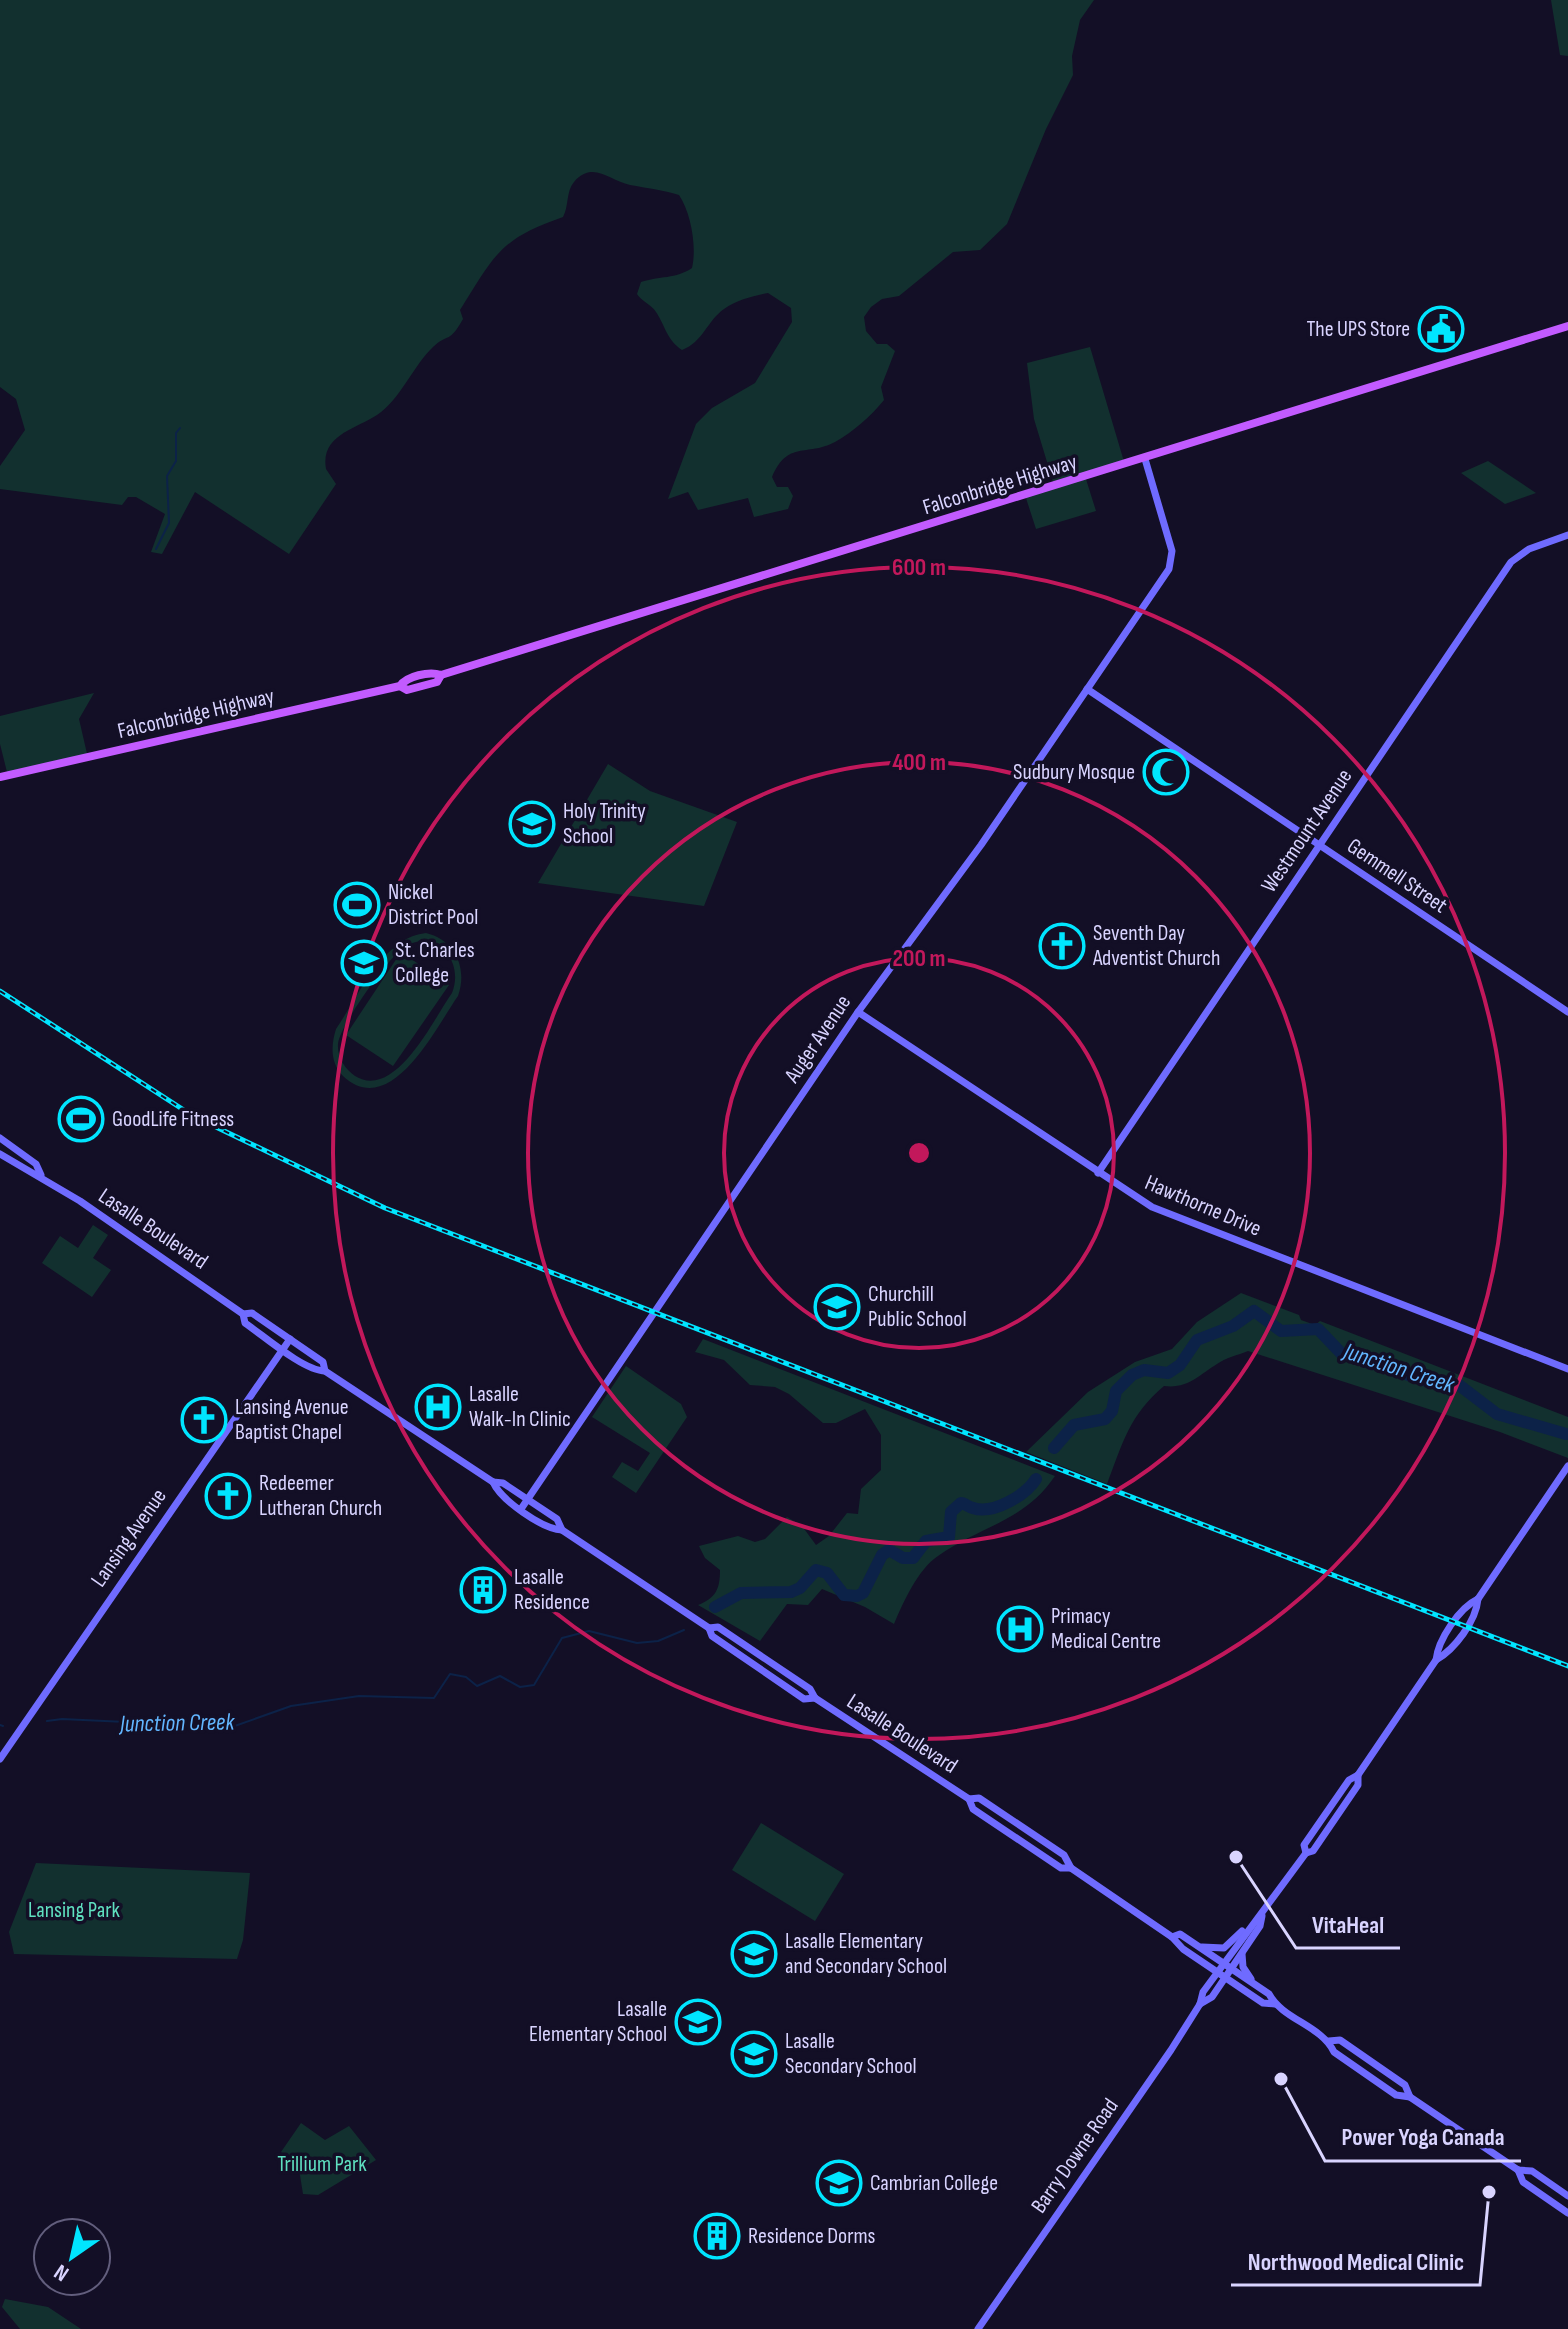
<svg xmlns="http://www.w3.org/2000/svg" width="1568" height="2329" viewBox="0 0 1568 2329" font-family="'Sofia Sans Condensed',sans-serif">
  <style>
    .green { fill: #12302f; fill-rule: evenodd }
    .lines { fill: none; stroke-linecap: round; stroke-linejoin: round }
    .stream { stroke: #0c2248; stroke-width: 2 }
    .river { stroke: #0c2248; stroke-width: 12 }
    .secondary { stroke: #6f6bff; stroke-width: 7 }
    .primary { stroke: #c25bff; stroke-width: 8 }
    .rail-casing { stroke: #00e5ff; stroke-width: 5 }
    .rail { stroke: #130f26; stroke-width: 2; stroke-dasharray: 6; stroke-linecap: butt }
    .ring { fill: none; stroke: #c2185b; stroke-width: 4 }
    .labels { text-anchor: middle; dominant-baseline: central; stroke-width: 7; stroke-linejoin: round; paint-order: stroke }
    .poi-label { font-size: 22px; fill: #d9d4ff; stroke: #130f26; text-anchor: start }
    .street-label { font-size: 22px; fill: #d9d4ff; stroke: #130f26 }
    .park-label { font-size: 22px; fill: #5fe0c0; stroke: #130f26 }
    .water-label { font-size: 24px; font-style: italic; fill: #62b6ff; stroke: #130f26 }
    .centre { fill: #c2185b; stroke: #130f26; stroke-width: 4 }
    .ring-label { font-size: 24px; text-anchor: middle; font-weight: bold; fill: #c2185b; stroke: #130f26; stroke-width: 7; stroke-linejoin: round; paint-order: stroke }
    .leader { fill: none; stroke: #d9d4ff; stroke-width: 3 }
    .callout-dot { fill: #d9d4ff; stroke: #130f26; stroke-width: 3 }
    .callout-label { font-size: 24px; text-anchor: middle; font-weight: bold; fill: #d9d4ff; stroke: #130f26; stroke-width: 7; stroke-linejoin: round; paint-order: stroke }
  </style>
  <rect width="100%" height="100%" fill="#130f26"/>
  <g class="green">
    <path d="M0 0H1094L1080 20 1072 56 1073 75 1046 129 1007 224 980 250 953 252 899 296 882 299 871 307 864 317 866 331 877 344H887L895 351 881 387 884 400C871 416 853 432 835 442 806 457 788 440 772 477L777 487H788L793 496 788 509 754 517 748 498 698 510 688 492 668 499 696 424 712 408 755 383 792 322 791 308 768 293C753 296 737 300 724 309 707 321 703 342 682 350 666 339 666 327 656 312 651 304 642 302 637 294L641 282C659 276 676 279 692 268 697 247 691 213 679 195 663 190 647 188 630 185 610 181 593 160 574 182 566 191 569 206 563 217 500 239 495 254 460 310L463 319C449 344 448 333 433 347 413 366 400 400 377 415 356 429 320 435 326 469L336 484 289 554 195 492 162 554 151 552 165 514 136 497H128L122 505 0 489V466L25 430 16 399 0 387Z"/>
    <path d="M1551 0H1568V56L1560 55Z"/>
    <path d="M1090 347 1125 465 1085 476 1096 511 1036 529 1025 495 1054 485 1034 419 1027 363Z"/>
    <path d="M1488 461 1536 493 1505 504 1461 473Z"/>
    <path d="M94 693 79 719 88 758 8 776 0 744V716Z"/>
    <path d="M608 764 650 791 737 822 704 906 538 883Z"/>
    <path d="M426 933C455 940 468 968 458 996 436 1027 391 1121 343 1076 330 1063 331 1045 336 1029 358 997 383 937 426 933ZM426 940C450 946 461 970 452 993 433 1020 395 1101 355 1076 345 1069 337 1057 338 1044 339 1027 388 958 403 948 410 943 418 941 426 940Z"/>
    <path d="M401 952 449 985 393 1066 346 1035Z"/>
    <path d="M93 1225 108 1235 93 1258 111 1270 92 1297 42 1263 60 1236 78 1248Z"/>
    <path d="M1241 1293 1299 1315 1301 1320 1315 1325 1320 1321 1568 1417V1458L1500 1432 1248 1351C1238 1355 1225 1358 1217 1364 1199 1375 1188 1389 1164 1386 1129 1416 1123 1442 1107 1484L1026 1452 1088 1392 1135 1362 1172 1349 1197 1322Z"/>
    <path d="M703 1339 1055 1476C1024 1522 980 1526 938 1556 918 1569 903 1603 894 1624L865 1607 822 1589 808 1605 787 1604 760 1641 698 1605C716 1598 720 1589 720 1570L705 1558 699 1546 738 1536 755 1542 765 1539 787 1517 802 1526 816 1545 829 1536 847 1513 858 1514 861 1489 881 1470V1435L865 1409 836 1423H823L789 1394 775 1387 750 1385 724 1360 695 1352Z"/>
    <path d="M626 1366 681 1404 687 1417 636 1493 612 1477 622 1462 638 1471 650 1453 592 1417Z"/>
    <path d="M761 1823 844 1874 815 1921 732 1870Z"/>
    <path d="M36 1863 250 1873 243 1940 237 1959 14 1954 9 1932Z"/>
    <path d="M301 2123 325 2140 349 2126 376 2160 318 2195 303 2194 300 2175 281 2152Z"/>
    <path d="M5 2299 48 2307 81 2329H20L2 2307Z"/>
  </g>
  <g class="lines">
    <g class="stream">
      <path d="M156 549 169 523 167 476 176 461V433L180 428"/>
      <path d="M47 1721 62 1719 232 1727 291 1706 359 1696 434 1698 450 1674 466 1677 477 1686 500 1676 520 1687 534 1685 562 1638 589 1631 637 1643 658 1641 684 1630"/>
      <path d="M0 1725 3 1726"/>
    </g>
    <g class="river">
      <path d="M1054 1448 1074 1425 1105 1419 1112 1411 1116 1391 1132 1375 1144 1370 1168 1373 1180 1365 1197 1340 1233 1326 1254 1311 1281 1331 1318 1329 1341 1353 1430 1382 1459 1385 1497 1414 1566 1434"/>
      <path d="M715 1607 741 1593 791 1592 800 1588 816 1570 827 1573 844 1595 857 1596 863 1593 882 1555 889 1550 903 1558H913L926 1541 949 1537 951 1512 961 1503C965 1503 968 1507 973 1508 993 1515 1026 1495 1036 1479"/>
    </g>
    <g class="secondary">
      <path d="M1087 689 1568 1012"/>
      <path d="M858 1012 1152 1207 1568 1369"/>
      <path d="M0 1138 36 1164 41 1175"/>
      <path d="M0 1154 80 1201 243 1314 252 1313 323 1362 325 1371"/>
      <path d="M1098 1173 1511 562 1529 549 1568 535"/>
      <path d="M243 1314 245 1323C264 1336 304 1371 325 1371L493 1482 503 1483 557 1519 562 1530 709 1628 712 1636 804 1699 815 1698"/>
      <path d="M493 1482C501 1500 542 1529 562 1530"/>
      <path d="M521 1509 858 1012 981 845 1169 569 1172 551 1145 459"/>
      <path d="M709 1628 718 1627 810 1689 815 1698 969 1799 973 1809 1061 1868H1071"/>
      <path d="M1436 1660C1438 1640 1459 1608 1478 1599L1568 1466"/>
      <path d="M0 1759 290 1339"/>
      <path d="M969 1799 979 1798 1064 1855 1071 1868 1172 1937 1183 1949 1263 2003 1275 2004"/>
      <path d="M1306 1853 1304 1845 1349 1780 1358 1775 1436 1660C1455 1649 1476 1621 1478 1599"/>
      <path d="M1172 1937 1180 1934 1269 1994C1283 2020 1321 2025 1334 2052L1396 2095 1410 2097 1518 2170 1532 2171 1568 2196"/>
      <path d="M1202 1947 1224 1948 1242 1931"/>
      <path d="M1242 1954 1243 1967 1251 1979"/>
      <path d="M1200 2004 1212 1997 1260 1926 1262 1916"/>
      <path d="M1329 2041 1340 2040 1405 2085 1410 2097"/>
      <path d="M1518 2170 1523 2182 1568 2213"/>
      <path d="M978 2329 1171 2050 1200 2004 1203 1992 1306 1853 1313 1851 1358 1785V1775"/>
    </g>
    <g class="primary">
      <path d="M400 686 407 690 437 682 441 675"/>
      <path d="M0 777 400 686C407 676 429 671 441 675L1568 326"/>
    </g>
    <g class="rail-casing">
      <path id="rail" d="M0 991 193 1116 385 1208 1568 1666"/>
    </g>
    <use href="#rail" class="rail"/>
  </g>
  <g class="ring">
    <circle cx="919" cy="1153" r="195"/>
    <circle cx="919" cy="1153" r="391"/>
    <circle cx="919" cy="1153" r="586"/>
  </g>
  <defs>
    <g id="civic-ring" transform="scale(2.3)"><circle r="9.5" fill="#130f26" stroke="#00e5ff" stroke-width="1.5"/><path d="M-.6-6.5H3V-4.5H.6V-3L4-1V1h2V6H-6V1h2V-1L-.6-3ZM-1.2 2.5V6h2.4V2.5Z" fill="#00e5ff"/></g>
    <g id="mosque-ring" transform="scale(2.3)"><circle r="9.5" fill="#130f26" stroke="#00e5ff" stroke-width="1.5"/><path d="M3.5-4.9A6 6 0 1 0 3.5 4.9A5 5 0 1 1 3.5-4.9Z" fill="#00e5ff"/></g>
    <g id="school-ring" transform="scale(2.3)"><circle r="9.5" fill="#130f26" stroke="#00e5ff" stroke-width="1.5"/><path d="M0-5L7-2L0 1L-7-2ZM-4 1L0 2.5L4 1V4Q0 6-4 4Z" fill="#00e5ff"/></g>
    <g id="stadium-ring" transform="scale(2.3)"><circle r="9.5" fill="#130f26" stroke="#00e5ff" stroke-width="1.5"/><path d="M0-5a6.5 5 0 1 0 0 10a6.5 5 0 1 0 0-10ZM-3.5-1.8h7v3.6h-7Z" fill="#00e5ff"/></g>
    <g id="church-ring" transform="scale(2.3)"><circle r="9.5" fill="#130f26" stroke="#00e5ff" stroke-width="1.5"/><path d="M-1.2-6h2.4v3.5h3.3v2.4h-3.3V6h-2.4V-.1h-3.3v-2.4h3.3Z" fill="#00e5ff"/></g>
    <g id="hospital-ring" transform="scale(2.3)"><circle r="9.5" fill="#130f26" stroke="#00e5ff" stroke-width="1.5"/><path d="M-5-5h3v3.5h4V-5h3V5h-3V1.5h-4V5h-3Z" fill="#00e5ff"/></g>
    <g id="building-ring" transform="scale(2.3)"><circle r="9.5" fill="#130f26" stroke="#00e5ff" stroke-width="1.5"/><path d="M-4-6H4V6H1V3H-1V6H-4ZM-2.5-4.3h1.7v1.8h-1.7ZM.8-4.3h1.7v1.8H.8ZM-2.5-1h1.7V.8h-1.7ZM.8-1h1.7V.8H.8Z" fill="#00e5ff"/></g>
    <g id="university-ring" transform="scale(2.3)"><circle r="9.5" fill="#130f26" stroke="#00e5ff" stroke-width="1.5"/><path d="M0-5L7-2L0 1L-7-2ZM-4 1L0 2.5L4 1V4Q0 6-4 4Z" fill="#00e5ff"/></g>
  </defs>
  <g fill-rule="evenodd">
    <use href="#civic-ring" x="1441" y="329"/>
    <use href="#mosque-ring" x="1166" y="772"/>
    <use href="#school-ring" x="532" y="824"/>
    <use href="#stadium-ring" x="357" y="905"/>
    <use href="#church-ring" x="1062" y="946"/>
    <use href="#school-ring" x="364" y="963"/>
    <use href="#stadium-ring" x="81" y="1119"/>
    <use href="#school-ring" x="837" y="1307"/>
    <use href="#hospital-ring" x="438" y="1407"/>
    <use href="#church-ring" x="204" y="1420"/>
    <use href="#church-ring" x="228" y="1496"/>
    <use href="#building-ring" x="483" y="1590"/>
    <use href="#hospital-ring" x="1020" y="1629"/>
    <use href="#school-ring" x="754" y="1954"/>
    <use href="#school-ring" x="698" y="2022"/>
    <use href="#school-ring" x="754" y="2054"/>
    <use href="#university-ring" x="839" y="2183"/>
    <use href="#building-ring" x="717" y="2236"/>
  </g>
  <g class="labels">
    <g class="poi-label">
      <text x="1410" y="329" text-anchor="end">The UPS Store</text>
      <text x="1135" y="772" text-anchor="end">Sudbury Mosque</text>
      <text x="563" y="811">Holy Trinity<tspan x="563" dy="25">School</tspan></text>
      <text x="388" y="892">Nickel<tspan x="388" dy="25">District Pool</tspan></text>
      <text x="1093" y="933">Seventh Day<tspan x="1093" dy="25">Adventist Church</tspan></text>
      <text x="395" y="950">St. Charles<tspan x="395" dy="25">College</tspan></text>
      <text x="112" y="1119">GoodLife Fitness</text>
      <text x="868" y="1294">Churchill<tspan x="868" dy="25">Public School</tspan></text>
      <text x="469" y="1394">Lasalle<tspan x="469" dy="25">Walk-In Clinic</tspan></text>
      <text x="235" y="1407">Lansing Avenue<tspan x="235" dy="25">Baptist Chapel</tspan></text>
      <text x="259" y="1483">Redeemer<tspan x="259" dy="25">Lutheran Church</tspan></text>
      <text x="514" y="1577">Lasalle<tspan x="514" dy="25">Residence</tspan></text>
      <text x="1051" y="1616">Primacy<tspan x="1051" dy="25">Medical Centre</tspan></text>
      <text x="785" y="1941">Lasalle Elementary<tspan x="785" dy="25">and Secondary School</tspan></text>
      <text x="667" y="2009" text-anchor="end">Lasalle<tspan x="667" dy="25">Elementary School</tspan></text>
      <text x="785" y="2041">Lasalle<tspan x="785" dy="25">Secondary School</tspan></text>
      <text x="870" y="2183">Cambrian College</text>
      <text x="748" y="2236">Residence Dorms</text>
    </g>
    <g class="street-label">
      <text transform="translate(1000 485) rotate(-17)">Falconbridge Highway</text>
      <text transform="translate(196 714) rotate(-13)">Falconbridge Highway</text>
      <text transform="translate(1307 831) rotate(-56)">Westmount Avenue</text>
      <text transform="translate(1397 876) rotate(34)">Gemmell Street</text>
      <text transform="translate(818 1039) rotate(-56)">Auger Avenue</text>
      <text transform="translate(1203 1206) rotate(23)">Hawthorne Drive</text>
      <text transform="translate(153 1229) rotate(34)">Lasalle Boulevard</text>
      <text transform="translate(129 1538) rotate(-55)">Lansing Avenue</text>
      <text transform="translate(902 1734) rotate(33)">Lasalle Boulevard</text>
      <text transform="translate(1075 2156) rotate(-55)">Barry Downe Road</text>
    </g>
    <g class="park-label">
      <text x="74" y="1910">Lansing Park</text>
      <text x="322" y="2164">Trillium Park</text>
    </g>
    <g class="water-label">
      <text transform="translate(1399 1368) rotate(18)">Junction Creek</text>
      <text transform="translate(177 1723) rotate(-1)">Junction Creek</text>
    </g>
  </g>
  <circle cx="919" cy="1153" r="12" class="centre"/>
  <g class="ring-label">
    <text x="919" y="575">600 m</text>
    <text x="919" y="770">400 m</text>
    <text x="919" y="966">200 m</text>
  </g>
  <path class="leader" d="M1236 1857L1296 1948H1400M1281 2079L1325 2161H1521M1489 2192L1480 2285H1231"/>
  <g class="callout-dot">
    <circle cx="1236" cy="1857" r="8"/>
    <circle cx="1281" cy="2079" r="8"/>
    <circle cx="1489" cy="2192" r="8"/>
  </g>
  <g class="callout-label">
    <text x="1348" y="1933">VitaHeal</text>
    <text x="1423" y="2145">Power Yoga Canada</text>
    <text x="1356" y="2270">Northwood Medical Clinic</text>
  </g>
  <g transform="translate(72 2257) rotate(214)"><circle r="38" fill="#130f26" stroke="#625e7d" stroke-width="2"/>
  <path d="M0-6L14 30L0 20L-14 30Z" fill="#00e5ff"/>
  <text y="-12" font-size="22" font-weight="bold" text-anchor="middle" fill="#d9d4ff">N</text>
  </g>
</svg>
